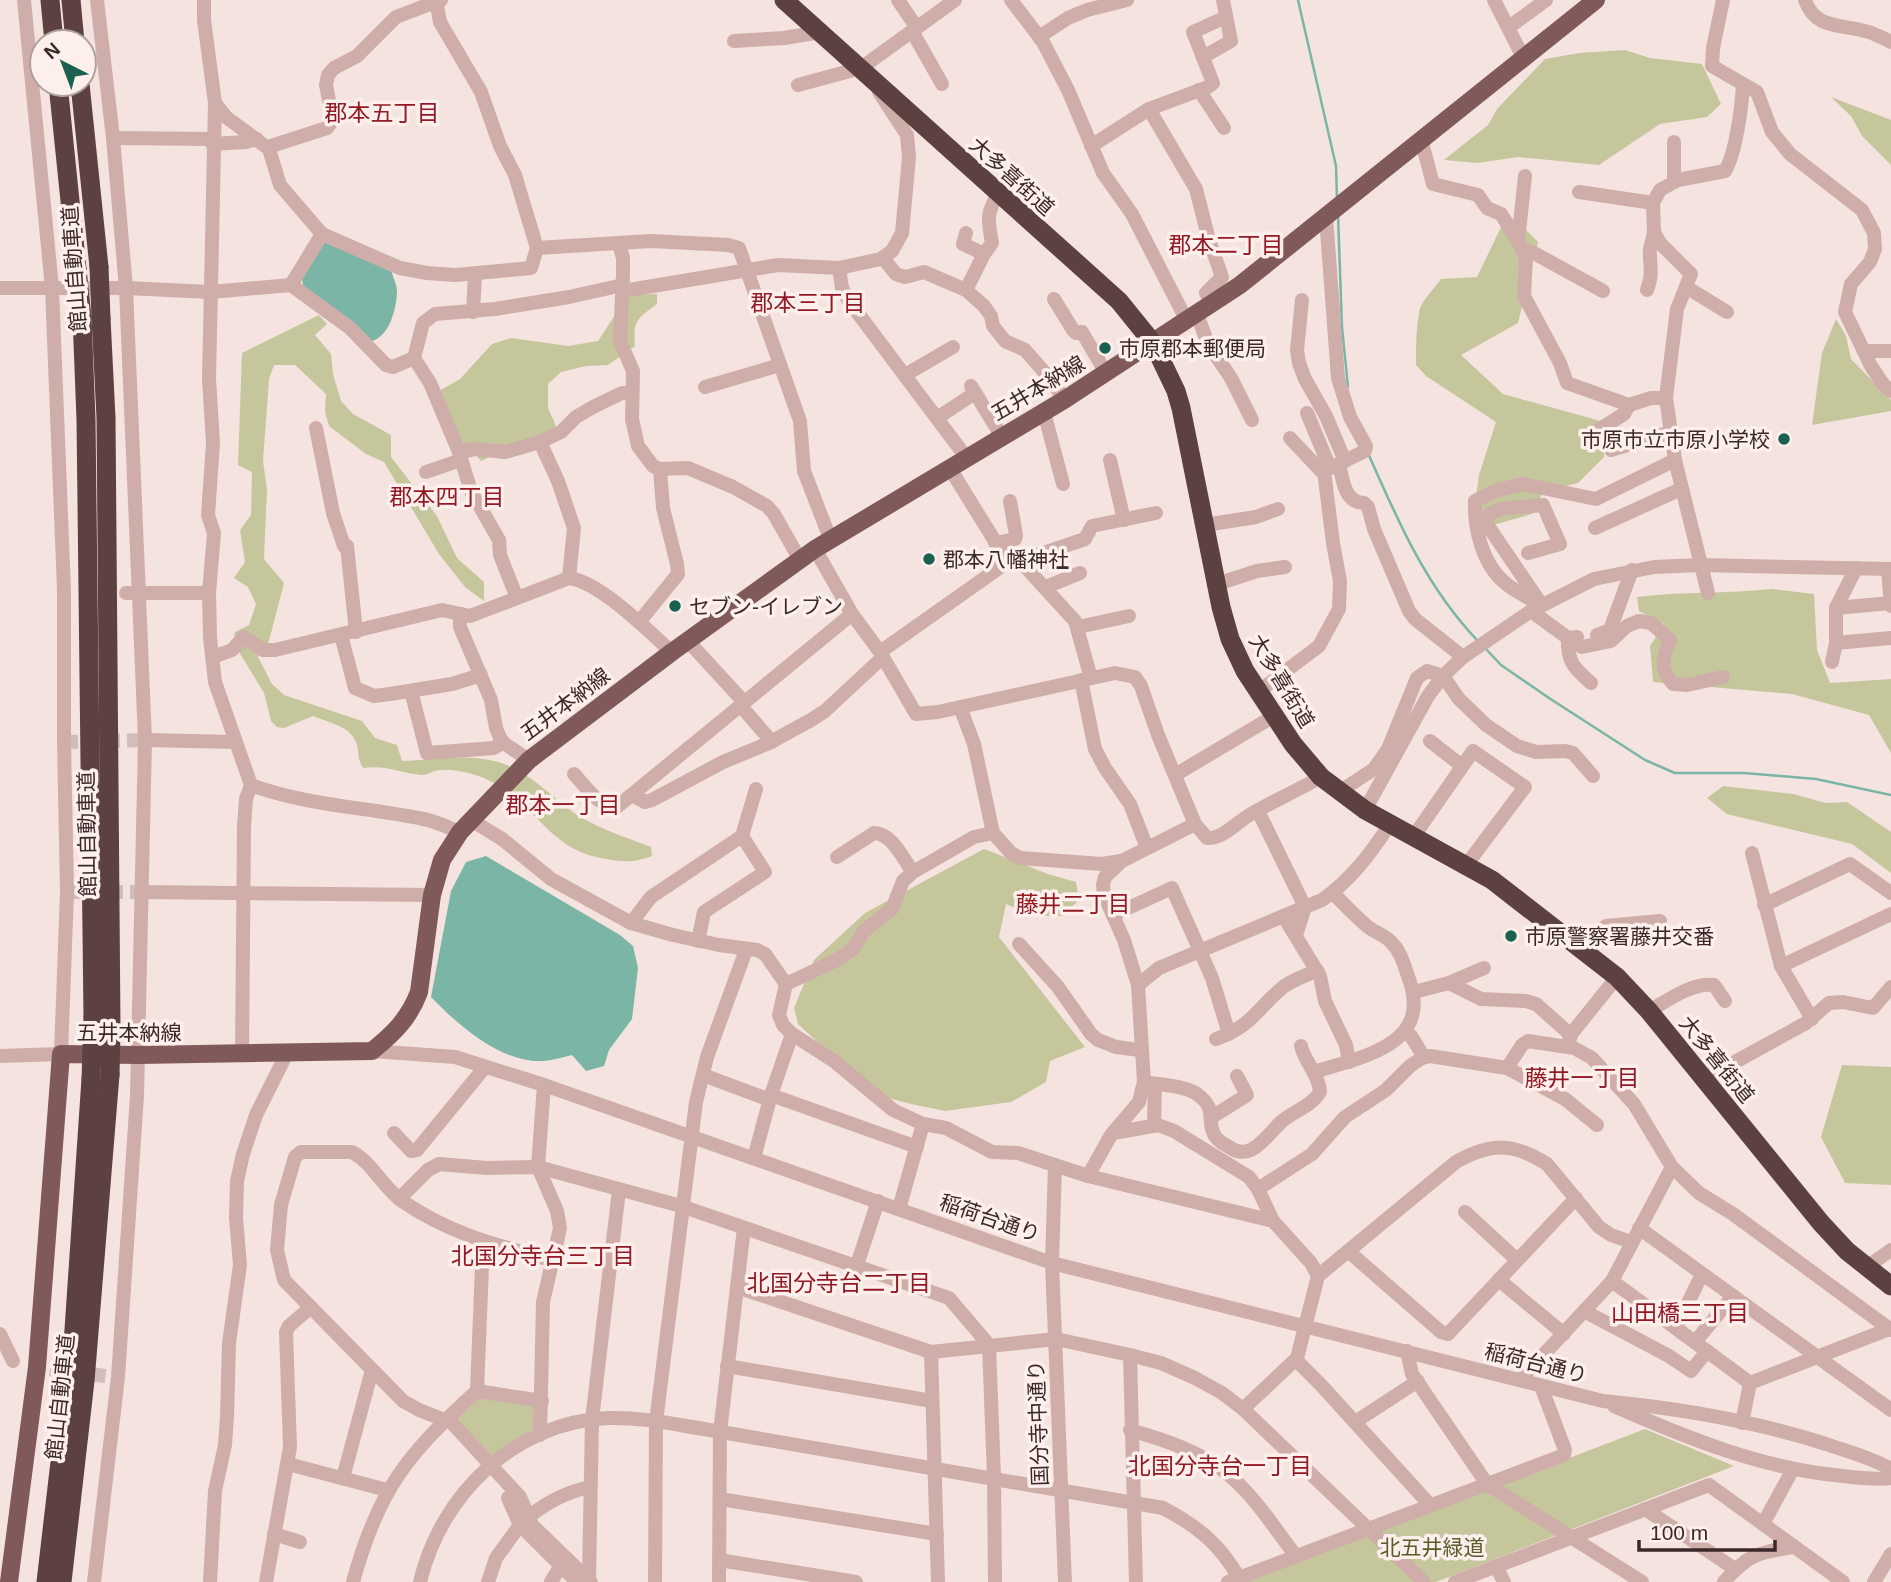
<svg xmlns="http://www.w3.org/2000/svg" width="1891" height="1582" viewBox="0 0 1891 1582" font-family="Arial,'Noto Sans JP',sans-serif">
  <style>
    .green { fill: #c6c69d }
    .water { fill: #7ab5a5 }
    .lines { fill: none; stroke-linecap: round; stroke-linejoin: round }
    .stream { stroke: #7ab5a5; stroke-width: 2.5 }
    .minor-tunnel { stroke: #d0bebb; stroke-width: 14; stroke-dasharray: 14 7; stroke-linecap: butt }
    .minor { stroke: #cfaea9; stroke-width: 14 }
    .major { stroke: #7f5a59; stroke-width: 18 }
    .highway { stroke: #5d4040; stroke-width: 19 }
    .highway-bridge { stroke: #5d4040; stroke-width: 19 }
    .poi-dot { fill: #1a624f; stroke: #fcefec; stroke-width: 2.5 }
    .labels { text-anchor: middle; dominant-baseline: central; stroke-width: 7; stroke-linejoin: round; paint-order: stroke }
    .street-label { font-size: 21px; fill: #3b2929; stroke: #fcefec }
    .poi-label { font-size: 21px; fill: #3b2929; stroke: #fcefec; text-anchor: start }
    .park-label { font-size: 21px; fill: #5a5c2a; stroke: #fcefec }
    .neighbourhood-label { font-size: 23px; fill: #931a24; stroke: #fcefec }
  </style>
  <rect width="100%" height="100%" fill="#f5e3df"/>
  <g class="green">
    <path d="M1625 50 1650 58 1702 64 1721 104 1707 117 1660 124 1599 165 1518 157 1477 163 1444 160 1488 125 1497 109 1545 59 1579 53Z"/>
    <path d="M1831 97 1891 120V165L1862 136 1851 116Z"/>
    <path d="M1504 221 1523 227 1538 242 1518 323 1461 355 1503 394 1604 422V457L1578 483 1543 492 1532 514 1486 527 1475 505 1479 475 1496 422 1426 376 1416 365C1416 348 1416 330 1419 313 1420 302 1435 288 1441 279L1477 277Z"/>
    <path d="M657 294V304C637 319 633 320 635 346L608 365 586 366 561 372 548 384V408L556 426 552 433 509 447 481 461 468 446 461 445 439 391 460 379 492 344 511 338 568 346 598 341 628 295Z"/>
    <path d="M319 315 327 324 315 335 331 354 333 374 341 401 353 414 391 435V457L437 516 457 558 484 582V601L465 587 439 554 384 462 366 454 329 426 325 412 326 394 295 365H274L269 379 263 461 267 489 264 559 284 583 269 641 258 657 272 684 284 695 362 721 375 738 397 745 402 761C432 760 467 753 498 762 529 771 548 794 573 812 596 828 625 837 651 847L652 856C633 863 625 862 606 859 546 850 538 803 488 780 475 774 456 769 441 770 434 770 428 775 421 775 398 773 389 765 363 768 356 756 360 752 356 742 350 726 327 722 313 716L284 728 277 727 271 721 264 693 233 642 235 632 249 625 256 604 248 587 234 578 245 562 240 530 251 515 252 472 238 465 242 353Z"/>
    <path d="M1836 319 1846 336 1851 359 1891 400V411L1812 425 1822 353Z"/>
    <path d="M1772 589 1814 594 1817 650 1830 683 1891 679V753L1869 715 1792 694 1653 682 1650 646 1664 624 1639 611 1637 597C1682 591 1727 594 1772 589Z"/>
    <path d="M1723 786 1793 794 1826 803 1847 802 1891 832V873L1852 844 1727 814 1707 798Z"/>
    <path d="M984 849 1048 874 1076 882 1079 900 1062 916H1035L1006 904 999 937 1085 1047 1050 1061 1046 1082 1011 1102 945 1111 911 1104 873 1094 798 1024 794 1008 814 960 865 913Z"/>
    <path d="M1842 1065 1891 1067V1185L1845 1183 1821 1137Z"/>
    <path d="M478 1395 534 1403 535 1428 491 1457 455 1416Z"/>
    <path d="M1645 1429 1734 1466 1436 1582H1244Z"/>
  </g>
  <g class="water">
    <path d="M326 241 391 270C393 277 397 285 397 292 396 311 389 338 369 342L303 286 302 277Z"/>
    <path d="M486 856 620 935 633 946 638 968 632 1019 609 1050 604 1066 586 1071 572 1055C563 1057 553 1060 544 1061 502 1064 458 1025 431 997L451 891 466 862Z"/>
  </g>
  <g class="lines">
    <g class="stream">
      <path d="M1298 0 1336 166 1337 198"/>
      <path d="M1338 215 1342 327 1348 387"/>
      <path d="M1368 453C1397 519 1426 587 1477 640"/>
      <path d="M1484 647 1501 665 1549 698 1645 760 1675 773H1744L1816 779 1891 795"/>
    </g>
    <g class="minor-tunnel">
      <path d="M64 742 145 740"/>
      <path d="M67 892H141"/>
      <path d="M50 1369 106 1376"/>
    </g>
    <g class="minor">
      <path d="M204 0V20L215 103 209 379 213 443 208 515 214 533 209 593 210 638 215 682 251 785 246 799 244 826 242 1054"/>
      <path d="M898 0 917 28"/>
      <path d="M1011 0 1043 42 1068 90 1103 173 1132 214 1187 321"/>
      <path d="M1494 0 1524 59"/>
      <path d="M1723 0 1713 48 1712 66 1757 92 1772 132 1790 154 1862 210 1874 233 1875 249 1870 262 1851 284 1845 312 1871 366 1883 384 1891 391"/>
      <path d="M1805 0C1815 29 1840 24 1865 31 1874 33 1883 38 1891 42"/>
      <path d="M1509 27 1546 0"/>
      <path d="M912 31 942 84"/>
      <path d="M1039 37 1068 18 1087 10 1127 0"/>
      <path d="M734 41 784 38 821 32"/>
      <path d="M1203 57 1231 41 1223 0"/>
      <path d="M798 85 861 68 955 0"/>
      <path d="M1199 90 1224 128"/>
      <path d="M215 103 226 117 269 149 280 185 322 234 400 268 427 273 455 275 531 268 537 248 515 175 500 146 481 92 440 22 437 6 439 2"/>
      <path d="M1149 109 1196 189 1209 240 1222 277 1206 293 1212 304"/>
      <path d="M113 138 213 139"/>
      <path d="M1421 139 1433 184 1478 195 1487 208 1501 214 1518 241 1526 258 1524 296 1560 363 1567 383 1629 405 1651 398H1666"/>
      <path d="M212 144 246 142 257 139"/>
      <path d="M1091 146 1149 109 1208 87 1213 83 1193 32 1226 17"/>
      <path d="M268 147 327 128 333 120 326 85 328 75 334 68 357 56 396 17 441 0"/>
      <path d="M1674 182V142"/>
      <path d="M1579 192 1653 203"/>
      <path d="M966 233 963 244 984 254"/>
      <path d="M1518 241 1525 176"/>
      <path d="M619 244 623 258V275L620 341 633 371 632 419 638 446 653 466 660 469 688 468 733 487 767 506 774 514 800 560"/>
      <path d="M537 248 651 241 728 245 739 248 800 421 804 471 831 541"/>
      <path d="M1521 248 1534 253 1603 291"/>
      <path d="M883 258 896 274 905 277 924 272 966 290 984 306 991 316 993 326 1005 341 1025 350 1053 382 1064 400"/>
      <path d="M839 268 842 288 848 300 966 457"/>
      <path d="M291 285 322 234"/>
      <path d="M1686 287 1727 312"/>
      <path d="M0 288H126L211 292 291 285 350 328 386 365 393 367 414 358"/>
      <path d="M966 290 984 254 992 243C988 220 986 214 998 194"/>
      <path d="M1647 290C1654 270 1649 267 1650 249 1651 244 1653 237 1654 232"/>
      <path d="M623 291 778 265 839 268 881 259 892 251 902 233 909 157 907 135 879 92"/>
      <path d="M1054 299 1073 330 1076 333 1082 332 1106 373"/>
      <path d="M1302 300 1297 350 1299 363 1305 379 1326 416 1345 461"/>
      <path d="M473 312 475 274"/>
      <path d="M1197 314 1208 344 1231 378 1252 420"/>
      <path d="M1864 351H1891"/>
      <path d="M905 375 953 347"/>
      <path d="M971 386 1002 437"/>
      <path d="M705 387 780 365"/>
      <path d="M1044 412 1063 484"/>
      <path d="M1307 413 1330 468"/>
      <path d="M937 418 975 393"/>
      <path d="M316 428 333 513 344 546"/>
      <path d="M1597 431 1624 414 1629 405"/>
      <path d="M1290 438 1323 473"/>
      <path d="M540 442 558 481 574 528 569 578"/>
      <path d="M1611 450 1671 432"/>
      <path d="M459 452 475 449 505 452 540 442 561 432 576 417 593 407 622 393H631"/>
      <path d="M1110 460 1124 520"/>
      <path d="M1339 464C1343 480 1344 502 1364 503L1368 507 1374 529 1409 611 1415 619 1463 657"/>
      <path d="M949 467 1006 559 1020 561 1075 621 1091 678"/>
      <path d="M426 472 461 460"/>
      <path d="M1205 525 1256 517 1278 509"/>
      <path d="M1595 528 1681 489"/>
      <path d="M995 543 1015 539 1016 535 1010 501"/>
      <path d="M347 546 356 632"/>
      <path d="M815 549 852 614 880 652 916 714 938 712 1115 673 1135 677 1141 686 1158 735 1195 824 1207 838C1223 839 1237 822 1251 814 1274 801 1298 790 1321 777"/>
      <path d="M1528 553 1560 544 1543 505 1500 509 1490 514 1486 523 1539 601"/>
      <path d="M1020 561 1085 539 1092 526 1156 513"/>
      <path d="M1888 569 1891 606"/>
      <path d="M1217 584 1257 571 1285 567"/>
      <path d="M1046 587 1080 573"/>
      <path d="M126 593H209"/>
      <path d="M1708 593 1675 460 1666 398 1677 309 1691 274 1660 243 1654 232 1653 203 1660 190 1678 180 1725 171C1736 153 1742 105 1743 84"/>
      <path d="M517 598 500 555 499 540 471 491 459 452 430 383 414 358 423 323 435 314 495 309 569 297 623 285"/>
      <path d="M1541 605C1529 598 1514 591 1504 582 1482 563 1474 528 1475 501L1495 491 1523 484 1596 499 1675 460"/>
      <path d="M1836 608 1891 603"/>
      <path d="M1531 611 1568 638 1577 637"/>
      <path d="M460 614V627L491 700 496 728 500 738 505 744 529 760"/>
      <path d="M639 622 678 574 677 564 663 508 660 469"/>
      <path d="M1078 627 1129 616"/>
      <path d="M341 635 355 688 374 696 390 694 452 684 481 675"/>
      <path d="M1597 635 1610 630 1632 570"/>
      <path d="M687 640 744 702"/>
      <path d="M1836 643 1891 638"/>
      <path d="M880 652 999 568 1006 559"/>
      <path d="M213 657 232 650 244 637 263 650H275L442 610 470 616 569 578C600 582 647 630 672 652"/>
      <path d="M1832 662 1836 643V608L1856 568"/>
      <path d="M1081 680 1095 749 1105 768 1130 804 1147 848"/>
      <path d="M1591 683C1574 668 1567 662 1568 638L1582 647 1611 641 1627 626 1639 621 1651 623 1670 640C1662 659 1659 668 1673 684L1687 685 1723 677"/>
      <path d="M411 691 427 753 494 748 503 742"/>
      <path d="M1258 692 1319 646 1339 609 1340 581 1333 543 1324 471 1365 451 1366 446 1350 417 1338 378 1326 217"/>
      <path d="M740 705 772 742"/>
      <path d="M960 707 974 744 993 833 1011 853 1020 858 1102 864 1121 861"/>
      <path d="M145 740 236 742"/>
      <path d="M1430 741 1462 766"/>
      <path d="M574 774C587 788 598 807 618 806L852 614"/>
      <path d="M1175 775 1274 716"/>
      <path d="M251 785C306 805 362 807 419 818 433 820 447 827 460 832"/>
      <path d="M1339 792 1374 769 1388 749 1417 678 1427 671 1443 676 1459 699 1486 725 1517 746 1536 752 1565 751 1573 753 1593 776"/>
      <path d="M632 795 645 802 652 800 723 762 769 743 811 720 825 711 883 657"/>
      <path d="M1365 810 1428 696 1443 676 1463 657 1531 611 1594 579 1654 567 1699 565 1891 569"/>
      <path d="M1258 811 1305 907 1296 935"/>
      <path d="M471 820 502 839 551 879 631 923 673 935 719 945 757 950 765 954 786 984"/>
      <path d="M993 833 974 837 913 872 903 881 892 909 864 931 853 949 835 961 786 984 779 1015 783 1025 792 1034 834 1061 893 1110 923 1124 946 1128 992 1152 1018 1153 1088 1176 1273 1221"/>
      <path d="M1414 836 1473 751 1525 787 1467 864"/>
      <path d="M1752 853 1781 966 1812 1019"/>
      <path d="M837 857 874 833C892 833 903 859 913 872"/>
      <path d="M141 892 432 895"/>
      <path d="M1764 905 1850 864 1891 893"/>
      <path d="M1113 915 1172 888 1212 978 1229 1034"/>
      <path d="M1284 917 1320 976 1325 1001 1346 1045 1349 1062"/>
      <path d="M631 923 651 897 742 836 756 789"/>
      <path d="M698 941 704 912 765 872 742 836"/>
      <path d="M1019 944 1058 987 1091 1034 1098 1040 1116 1047 1140 1050"/>
      <path d="M1583 948 1606 926 1660 921"/>
      <path d="M1781 966 1891 914"/>
      <path d="M1449 983 1484 968"/>
      <path d="M1138 985 1159 968 1322 900C1351 880 1371 853 1390 824"/>
      <path d="M1414 992 1449 983 1481 999 1526 1001 1536 1004 1571 1035"/>
      <path d="M1649 1011C1667 1001 1692 982 1714 985L1725 1001"/>
      <path d="M1405 1033 1411 1036 1424 1057"/>
      <path d="M1216 1039C1253 1025 1255 1011 1282 988 1291 980 1306 976 1317 970"/>
      <path d="M1568 1043 1572 1033 1617 977"/>
      <path d="M372 1051 455 1057 544 1085 1052 1263 1603 1401C1678 1408 1754 1421 1826 1444 1849 1452 1870 1457 1891 1469"/>
      <path d="M0 1056 61 1054 67 892 64 742V590L52 288 24 0"/>
      <path d="M1507 1068 1522 1045 1528 1041 1574 1048 1592 1058 1634 1104 1672 1167 1699 1193 1733 1214 1891 1330"/>
      <path d="M1314 1072C1361 1057 1433 1046 1409 979 1404 965 1401 951 1390 941 1384 935 1374 932 1367 926 1355 916 1344 904 1333 893"/>
      <path d="M703 1075 770 1100"/>
      <path d="M1704 1079 1806 1023 1829 1003 1843 1002 1873 1008 1891 987"/>
      <path d="M1144 1082C1160 1085 1182 1085 1197 1094 1217 1109 1207 1117 1213 1132 1215 1139 1223 1144 1229 1147 1251 1163 1267 1135 1281 1122 1293 1111 1311 1107 1320 1092 1319 1074 1305 1063 1301 1046"/>
      <path d="M771 1095 917 1147"/>
      <path d="M1212 1117 1247 1095 1237 1076"/>
      <path d="M1154 1126 1155 1084"/>
      <path d="M394 1133 411 1151 417 1150 485 1067"/>
      <path d="M1113 1133 1158 1125 1174 1131 1249 1177 1258 1189 1273 1221 1311 1263 1318 1276"/>
      <path d="M754 1158 771 1095 792 1034"/>
      <path d="M1055 1165 1052 1263 1065 1582"/>
      <path d="M1088 1176 1111 1135 1139 1102 1144 1082 1138 985 1124 940 1104 895 1103 885 1105 877 1122 861 1195 824"/>
      <path d="M1258 1189 1312 1154 1345 1117 1386 1090 1410 1066 1422 1058 1430 1056 1507 1068 1565 1099 1597 1125"/>
      <path d="M399 1199 428 1170 439 1164 487 1168 538 1167 681 1206 949 1298 989 1345 994 1477 995 1582"/>
      <path d="M899 1209 923 1124"/>
      <path d="M1465 1212 1517 1260"/>
      <path d="M1639 1228 1891 1410"/>
      <path d="M1348 1251 1441 1332 1448 1334 1576 1198"/>
      <path d="M551 1260C496 1245 450 1234 402 1201 383 1188 373 1163 352 1152H301L295 1157 281 1205 277 1250 284 1280 403 1401 419 1410 452 1423 520 1497 532 1525 591 1582"/>
      <path d="M857 1265 878 1201"/>
      <path d="M1867 1267 1891 1250"/>
      <path d="M1499 1280 1564 1334"/>
      <path d="M1612 1281 1750 1383"/>
      <path d="M737 1287 931 1352 1056 1339 1130 1355 1161 1363 1195 1378 1222 1393 1243 1409 1424 1582"/>
      <path d="M1584 1311 1669 1356 1691 1371 1707 1351"/>
      <path d="M1676 1328 1702 1274"/>
      <path d="M0 1334 13 1361"/>
      <path d="M1695 1342 1733 1296"/>
      <path d="M1407 1351 1412 1374 1487 1484 1642 1582"/>
      <path d="M931 1352 938 1582"/>
      <path d="M1130 1355 1136 1582"/>
      <path d="M1296 1360 1321 1385 1430 1505"/>
      <path d="M727 1366 932 1401"/>
      <path d="M1520 1380 1612 1281 1672 1167"/>
      <path d="M1750 1383 1889 1329"/>
      <path d="M477 1391 542 1401"/>
      <path d="M1614 1406C1687 1438 1763 1469 1843 1476 1859 1478 1875 1480 1891 1478"/>
      <path d="M1243 1409 1297 1358 1318 1276 1456 1162C1490 1143 1513 1142 1547 1164L1599 1227 1611 1235 1631 1242"/>
      <path d="M1355 1422 1418 1381"/>
      <path d="M1742 1423 1750 1383"/>
      <path d="M1130 1430C1165 1440 1202 1452 1230 1476 1256 1498 1275 1529 1296 1556"/>
      <path d="M540 1435 543 1302 560 1228 557 1211 538 1167 544 1085"/>
      <path d="M288 1464 387 1490"/>
      <path d="M343 1478 372 1370"/>
      <path d="M508 1498 520 1525 577 1582"/>
      <path d="M720 1499 937 1534"/>
      <path d="M1645 1509 1735 1569"/>
      <path d="M528 1517C548 1502 566 1492 590 1487"/>
      <path d="M1763 1524 1793 1469"/>
      <path d="M274 1534 300 1542"/>
      <path d="M719 1560 856 1582"/>
      <path d="M1496 1566 1504 1582"/>
      <path d="M589 1579 592 1420 619 1190"/>
      <path d="M94 1582 118 1377 137 1096 145 740 126 288 113 138 97 0"/>
      <path d="M210 1582 215 1491 225 1445 227 1417 229 1343 240 1265 236 1218 237 1181 243 1154 256 1115 287 1053"/>
      <path d="M266 1582 290 1447 286 1332 289 1326 311 1307"/>
      <path d="M353 1582C378 1490 407 1454 477 1391L483 1241"/>
      <path d="M420 1582C441 1494 515 1422 608 1418 640 1417 673 1424 704 1429L1163 1508C1197 1526 1220 1544 1239 1578"/>
      <path d="M488 1582 496 1558 520 1525"/>
      <path d="M551 1582 565 1559"/>
      <path d="M655 1582 656 1422 696 1102 707 1057 746 950"/>
      <path d="M719 1582 720 1432 744 1228"/>
      <path d="M1228 1582 1564 1455 1565 1450 1541 1386"/>
      <path d="M1455 1582 1709 1485 1843 1582"/>
      <path d="M1724 1582C1748 1554 1758 1553 1792 1547"/>
      <path d="M1874 1582 1891 1554"/>
    </g>
    <path class="major" d="M9 1582 37 1367 61 1054 138 1055 372 1051C393 1034 409 1019 419 992L432 895 442 860 460 832 529 760 672 652 815 549 1064 400 1240 285 1596 0"/>
    <g class="highway">
      <path d="M50 0 54 42"/>
      <path d="M71 0 75 42"/>
      <path d="M784 0 1119 301 1153 343 1176 391 1181 408 1221 607 1230 639 1245 671 1293 744 1321 777 1365 810 1492 880 1617 977 1649 1011 1821 1223 1847 1251 1891 1286"/>
      <path d="M58 84 77 269"/>
      <path d="M80 84 99 267"/>
      <path d="M82 317 86 419 93 1017"/>
      <path d="M101 318 106 418 111 1028"/>
      <path d="M46 1582 72 1359 91 1079"/>
      <path d="M62 1582 85 1381 110 1075"/>
    </g>
    <g class="highway-bridge">
      <path d="M99 267 101 318"/>
      <path d="M77 269 82 317"/>
      <path d="M110 1075 111 1028"/>
      <path d="M91 1079 93 1017"/>
    </g>
  </g>
  <g class="poi-dot">
    <circle cx="1105" cy="348" r="7"/>
    <circle cx="1784" cy="439" r="7"/>
    <circle cx="929" cy="559" r="7"/>
    <circle cx="675" cy="606" r="7"/>
    <circle cx="1511" cy="936" r="7"/>
  </g>
  <g class="labels">
    <g class="street-label">
      <text transform="translate(1012 176) rotate(42)">大多喜街道</text>
      <text transform="translate(74 269) rotate(-94)">館山自動車道</text>
      <text transform="translate(1038 388) rotate(-31)">五井本納線</text>
      <text transform="translate(1282 681) rotate(59)">大多喜街道</text>
      <text transform="translate(565 704) rotate(-37)">五井本納線</text>
      <text transform="translate(87 834) rotate(-91)">館山自動車道</text>
      <text x="129" y="1032">五井本納線</text>
      <text transform="translate(1717 1059) rotate(51)">大多喜街道</text>
      <text transform="translate(990 1218) rotate(19)">稲荷台通り</text>
      <text transform="translate(1536 1363) rotate(14)">稲荷台通り</text>
      <text transform="translate(60 1397) rotate(-84)">館山自動車道</text>
      <text transform="translate(1038 1423) rotate(-92)">国分寺中通り</text>
    </g>
    <g class="poi-label">
      <text x="1119" y="348">市原郡本郵便局</text>
      <text x="1770" y="439" text-anchor="end">市原市立市原小学校</text>
      <text x="943" y="559">郡本八幡神社</text>
      <text x="689" y="606">セブン-イレブン</text>
      <text x="1525" y="936">市原警察署藤井交番</text>
    </g>
    <g class="park-label">
      <text x="1432" y="1547">北五井緑道</text>
    </g>
    <g class="neighbourhood-label">
      <text x="382" y="113">郡本五丁目</text>
      <text x="1226" y="245">郡本二丁目</text>
      <text x="808" y="303">郡本三丁目</text>
      <text x="447" y="497">郡本四丁目</text>
      <text x="563" y="805">郡本一丁目</text>
      <text x="1073" y="904">藤井二丁目</text>
      <text x="1582" y="1078">藤井一丁目</text>
      <text x="543" y="1256">北国分寺台三丁目</text>
      <text x="839" y="1283">北国分寺台二丁目</text>
      <text x="1680" y="1313">山田橋三丁目</text>
      <text x="1220" y="1466">北国分寺台一丁目</text>
    </g>
  </g>
  <g transform="translate(63 63) rotate(318)"><circle r="33" fill="#fcefec" stroke="#afa09e" stroke-width="2"/>
  <path d="M0-5L12 26L0 18L-12 26Z" fill="#1a624f"/>
  <text y="-10" font-size="19" font-weight="bold" text-anchor="middle" fill="#3b2929">N</text>
  </g>
  <path d="M1639 1540v10h136v-10" fill="none" stroke="#3b2929" stroke-width="3.5"/>
  <text x="1650" y="1540" font-size="21" fill="#3b2929" stroke="#fcefec" stroke-width="5" paint-order="stroke">100 m</text>
</svg>
